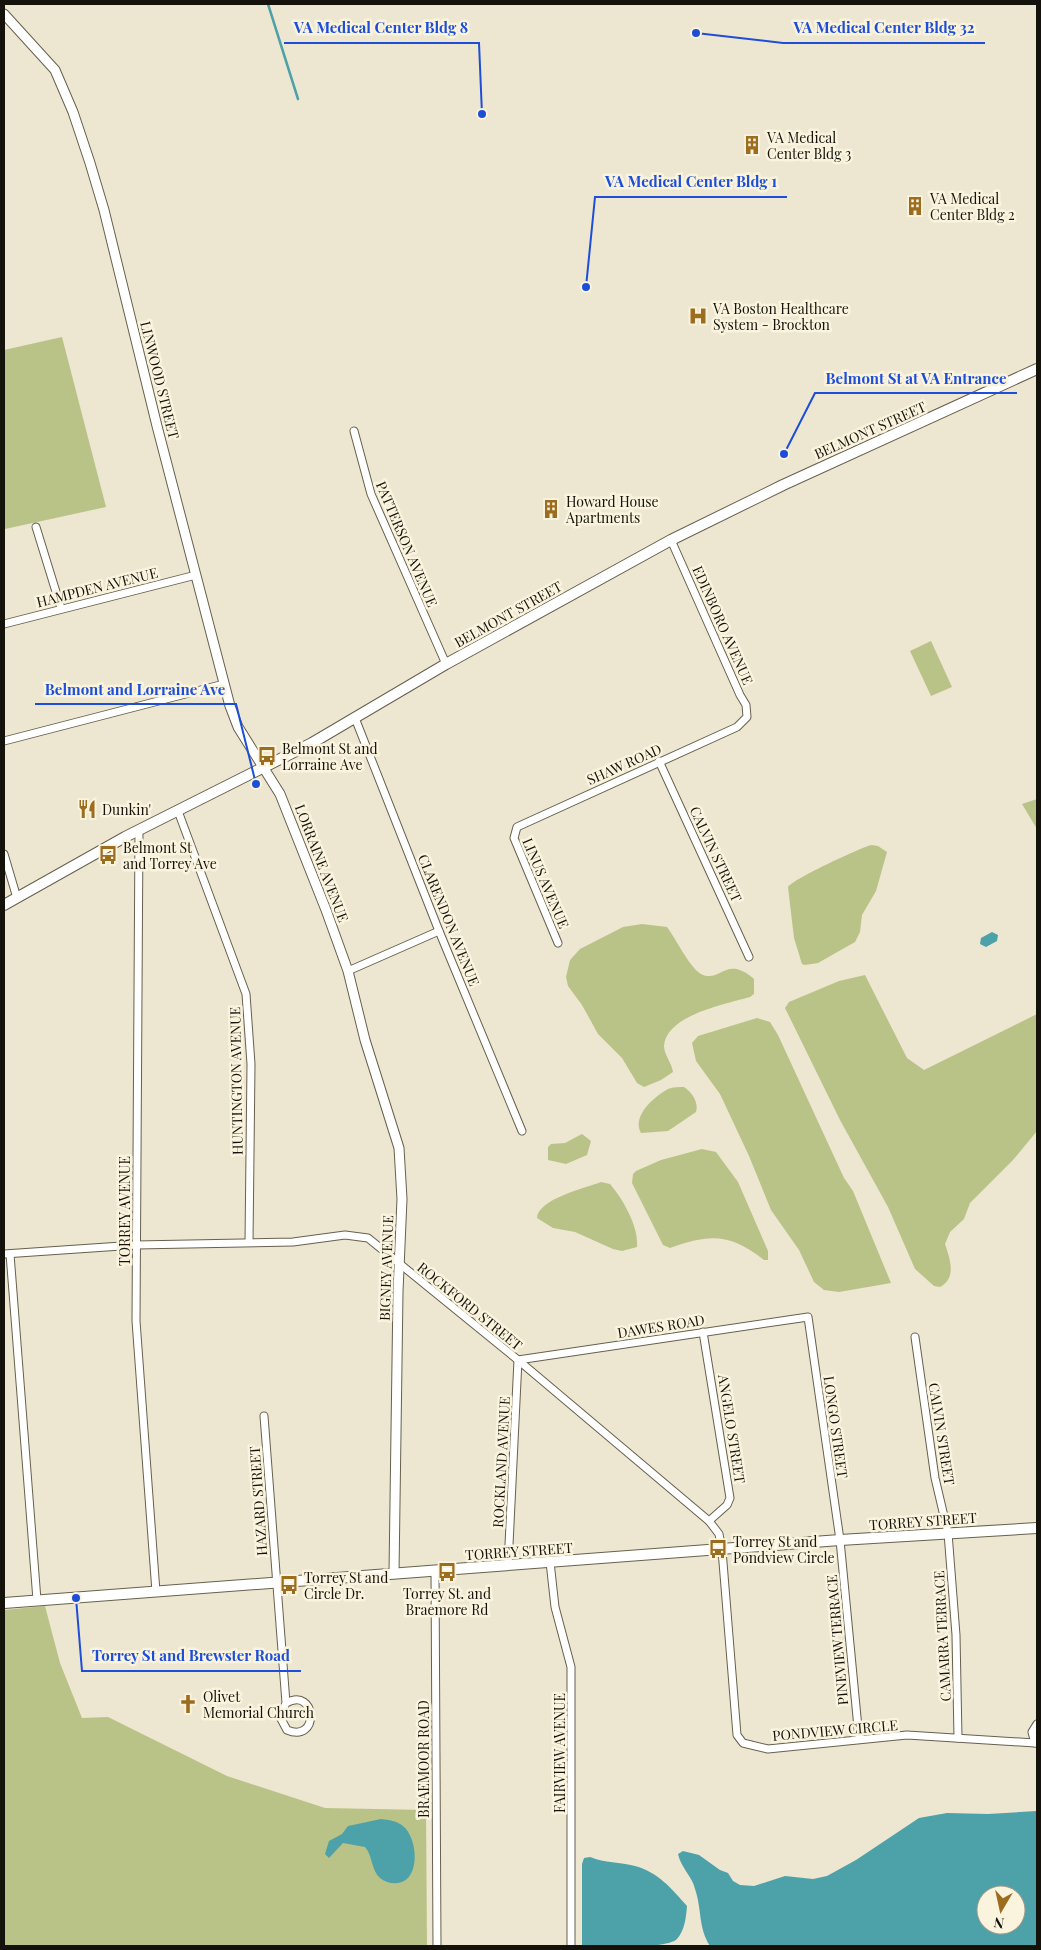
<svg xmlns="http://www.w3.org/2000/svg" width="1041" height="1950" viewBox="0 0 1041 1950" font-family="'Playfair Display',serif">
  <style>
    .green { fill: #bac387 }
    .water { fill: #4da1a9; fill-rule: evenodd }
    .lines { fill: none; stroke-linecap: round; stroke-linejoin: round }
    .stream { stroke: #4da1a9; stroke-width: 2.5 }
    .minor-casing { stroke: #66604e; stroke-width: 9 }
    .tertiary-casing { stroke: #66604e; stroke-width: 11 }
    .secondary-casing { stroke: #66604e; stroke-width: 12 }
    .minor { stroke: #fff; stroke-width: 7 }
    .tertiary { stroke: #fff; stroke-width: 9 }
    .secondary { stroke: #fff; stroke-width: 10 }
    .labels { text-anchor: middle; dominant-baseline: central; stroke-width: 5; stroke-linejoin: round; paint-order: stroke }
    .poi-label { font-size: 14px; fill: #14120b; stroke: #faf3de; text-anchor: start }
    .street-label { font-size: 14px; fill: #14120b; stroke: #faf3de }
    .leader { fill: none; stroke: #1d4ed8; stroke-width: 2 }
    .callout-dot { fill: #1d4ed8; stroke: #faf3de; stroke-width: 2 }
    .callout-label { font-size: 15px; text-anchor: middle; font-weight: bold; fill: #1d4ed8; stroke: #faf3de; stroke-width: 5; stroke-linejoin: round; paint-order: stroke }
  </style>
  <rect width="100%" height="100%" fill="#ede6d1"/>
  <g class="green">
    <path d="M62 337 106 507 5 529 4 350Z"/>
    <path d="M931 641 952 687 931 696 910 651Z"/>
    <path d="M1037 799V829L1022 804Z"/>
    <path d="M871 845 878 846 887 852 876 891 862 915 860 932 855 942 818 963 805 965 802 964 794 938 788 887C795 878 858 849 871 845Z"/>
    <path d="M642 924 667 927C676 939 690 968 701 974 721 984 725 954 754 979V994L750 997C726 1004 666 1015 664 1046 664 1055 672 1063 673 1072L661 1080 644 1087 637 1083 622 1058 598 1034 582 1005 568 986 566 977 570 960 580 949 623 927Z"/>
    <path d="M865 975 907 1058 924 1070 1037 1014V1131L1013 1160 970 1203 964 1219 950 1232 945 1244C950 1259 957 1278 940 1287L934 1286 915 1269 888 1207 840 1120 785 1008 789 1002 839 981Z"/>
    <path d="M757 1018 770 1022 778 1035 844 1178 853 1191 891 1283 839 1292 824 1290 814 1282 799 1250 771 1210 749 1156 720 1094 696 1061 692 1043 698 1036Z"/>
    <path d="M684 1087C692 1092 699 1103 696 1112L668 1131 641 1133C631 1116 655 1096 668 1089 673 1087 679 1087 684 1087Z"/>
    <path d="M582 1134 591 1141 587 1155 566 1164 548 1160V1147L551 1144 565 1143Z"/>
    <path d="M702 1149 716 1152 738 1182 768 1251V1260H764C729 1233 710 1234 670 1248L663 1245 632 1183 633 1174 636 1171 661 1160Z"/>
    <path d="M601 1182 610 1184C623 1199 639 1227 637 1247L622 1251 613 1249 575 1232 553 1228 537 1218C538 1199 585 1188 601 1182Z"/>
    <path d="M45 1606 60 1663 82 1718 108 1717 227 1776 325 1808 426 1810 427 1946H4V1610Z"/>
  </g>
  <g class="water">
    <path d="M992 932 998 935 997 941 986 947 980 944 981 938Z"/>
    <path d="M1037 1811V1946H710C698 1927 702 1909 695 1889 692 1876 681 1868 678 1854L683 1851 699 1855 720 1870 728 1873 733 1881 740 1885 754 1886 785 1876 813 1879 827 1876 856 1860 919 1818 947 1813 988 1814ZM986 1895H1016V1925H986Z"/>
    <path d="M381 1819C389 1820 397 1821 403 1826 418 1838 421 1880 398 1883 391 1884 385 1882 380 1878 371 1870 373 1856 365 1847L343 1843 329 1858 325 1854 329 1841 342 1834 348 1826Z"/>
    <path d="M590 1857C605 1863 620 1862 635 1866 658 1872 672 1889 687 1906 686 1917 685 1930 677 1939 665 1950 601 1946 582 1946V1864L584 1858Z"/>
  </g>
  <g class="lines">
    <path class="stream" d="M268 4 298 99"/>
    <g class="minor-casing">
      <g id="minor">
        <path d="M354 431 371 494 446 664"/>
        <path d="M36 527 61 608"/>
        <path d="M4 624 196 575"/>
        <path d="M355 718 439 931 522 1131"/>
        <path d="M4 741 224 684"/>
        <path d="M659 761 749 957"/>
        <path d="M178 811 246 994 251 1064 249 1242"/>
        <path d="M139 829 136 1321 156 1592"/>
        <path d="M4 854 17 898"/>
        <path d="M558 943 514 838 517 827 737 727 747 717 746 705 740 695 671 540"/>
        <path d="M348 971 439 931"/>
        <path d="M4 1254 136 1245 293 1242 345 1235 368 1238 518 1360 709 1521 719 1534 722 1550 737 1735 743 1743 768 1749 907 1735 1035 1743"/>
        <path d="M10 1254 37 1600"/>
        <path d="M703 1332 730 1498 727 1505 709 1521"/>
        <path d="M915 1337 935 1478 948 1533 956 1635 958 1738"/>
        <path d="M264 1416 286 1703 280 1717 287 1730C320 1744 317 1686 286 1703"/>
        <path d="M550 1562 555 1607 571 1667V1946"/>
        <path d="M508 1565 518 1360 808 1317 840 1540 859 1738"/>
        <path d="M435 1571 437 1946"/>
        <path d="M1037 1743H1035L1032 1732 1037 1724"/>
      </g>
    </g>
    <g class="tertiary-casing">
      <path id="tertiary" d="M4 14 55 70 73 112 90 163 104 210 157 426 230 706 238 727 280 794 326 910 348 971 365 1040 399 1148 402 1199 398 1292 394 1573"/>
    </g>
    <g class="secondary-casing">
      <g id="secondary">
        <path d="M4 905 125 837 312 743 446 664 671 540 783 485 1037 369"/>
        <path d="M4 1603 840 1540 1037 1528"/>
      </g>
    </g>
    <use href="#minor" class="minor"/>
    <use href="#tertiary" class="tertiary"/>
    <use href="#secondary" class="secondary"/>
  </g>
  <defs>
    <g id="building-bare" transform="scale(1.5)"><path d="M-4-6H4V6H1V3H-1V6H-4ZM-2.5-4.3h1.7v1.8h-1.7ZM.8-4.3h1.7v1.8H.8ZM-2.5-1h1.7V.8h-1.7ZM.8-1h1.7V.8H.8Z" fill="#9c6c1f" stroke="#faf3de" stroke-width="2.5" paint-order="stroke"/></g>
    <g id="hospital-bare" transform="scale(1.5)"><path d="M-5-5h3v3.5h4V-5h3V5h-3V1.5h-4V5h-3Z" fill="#9c6c1f" stroke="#faf3de" stroke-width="2.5" paint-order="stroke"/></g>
    <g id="bus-bare" transform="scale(1.5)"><path d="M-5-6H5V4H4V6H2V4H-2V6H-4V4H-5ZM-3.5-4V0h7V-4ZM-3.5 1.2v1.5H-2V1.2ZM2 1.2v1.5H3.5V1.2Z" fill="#9c6c1f" stroke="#faf3de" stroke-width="2.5" paint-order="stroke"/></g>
    <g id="restaurant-bare" transform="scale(1.5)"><path d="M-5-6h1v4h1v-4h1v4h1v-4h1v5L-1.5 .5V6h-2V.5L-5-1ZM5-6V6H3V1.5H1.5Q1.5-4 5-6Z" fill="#9c6c1f" stroke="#faf3de" stroke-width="2.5" paint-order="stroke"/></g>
    <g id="church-bare" transform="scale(1.5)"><path d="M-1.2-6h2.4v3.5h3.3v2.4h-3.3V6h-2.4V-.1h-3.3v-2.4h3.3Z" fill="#9c6c1f" stroke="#faf3de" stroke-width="2.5" paint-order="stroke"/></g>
  </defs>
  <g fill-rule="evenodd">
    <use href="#building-bare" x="752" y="145"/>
    <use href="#building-bare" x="915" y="206"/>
    <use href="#hospital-bare" x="698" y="316"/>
    <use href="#building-bare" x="551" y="509"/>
    <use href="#bus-bare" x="267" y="756"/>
    <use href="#restaurant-bare" x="87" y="809"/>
    <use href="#bus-bare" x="108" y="855"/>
    <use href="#bus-bare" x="718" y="1549"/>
    <use href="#bus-bare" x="447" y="1572"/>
    <use href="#bus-bare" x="289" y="1585"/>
    <use href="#church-bare" x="188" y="1704"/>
  </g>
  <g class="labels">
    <g class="poi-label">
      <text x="767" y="137">VA Medical<tspan x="767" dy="16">Center Bldg 3</tspan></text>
      <text x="930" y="198">VA Medical<tspan x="930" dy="16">Center Bldg 2</tspan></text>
      <text x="713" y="308">VA Boston Healthcare<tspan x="713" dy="16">System - Brockton</tspan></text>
      <text x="566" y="501">Howard House<tspan x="566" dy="16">Apartments</tspan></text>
      <text x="282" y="748">Belmont St and<tspan x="282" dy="16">Lorraine Ave</tspan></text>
      <text x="102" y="809">Dunkin'</text>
      <text x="123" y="847">Belmont St<tspan x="123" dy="16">and Torrey Ave</tspan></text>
      <text x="733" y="1541">Torrey St and<tspan x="733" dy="16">Pondview Circle</tspan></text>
      <text x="304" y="1577">Torrey St and<tspan x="304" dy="16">Circle Dr.</tspan></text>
      <text x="447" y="1593" text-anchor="middle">Torrey St. and<tspan x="447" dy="16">Braemore Rd</tspan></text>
      <text x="203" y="1696">Olivet<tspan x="203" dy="16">Memorial Church</tspan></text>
    </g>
    <g class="street-label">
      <text transform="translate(160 380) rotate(76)">LINWOOD STREET</text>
      <text transform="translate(870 430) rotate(-24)">BELMONT STREET</text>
      <text transform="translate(407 544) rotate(67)">PATTERSON AVENUE</text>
      <text transform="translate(97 587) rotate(-14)">HAMPDEN AVENUE</text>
      <text transform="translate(508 614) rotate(-29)">BELMONT STREET</text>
      <text transform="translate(723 625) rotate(66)">EDINBORO AVENUE</text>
      <text transform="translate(624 764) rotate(-24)">SHAW ROAD</text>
      <text transform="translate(716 854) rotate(65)">CALVIN STREET</text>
      <text transform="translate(322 863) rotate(69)">LORRAINE AVENUE</text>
      <text transform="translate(546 883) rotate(67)">LINUS AVENUE</text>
      <text transform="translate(449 920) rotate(68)">CLARENDON AVENUE</text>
      <text transform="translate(236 1081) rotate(-91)">HUNTINGTON AVENUE</text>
      <text transform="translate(124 1211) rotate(-90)">TORREY AVENUE</text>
      <text transform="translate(386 1268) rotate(-88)">BIGNEY AVENUE</text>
      <text transform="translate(470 1306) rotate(39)">ROCKFORD STREET</text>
      <text transform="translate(661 1326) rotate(-9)">DAWES ROAD</text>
      <text transform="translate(836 1427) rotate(82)">LONGO STREET</text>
      <text transform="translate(732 1429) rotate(81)">ANGELO STREET</text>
      <text transform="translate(942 1434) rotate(81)">CALVIN STREET</text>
      <text transform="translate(501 1462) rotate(-87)">ROCKLAND AVENUE</text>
      <text transform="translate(258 1501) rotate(-94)">HAZARD STREET</text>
      <text transform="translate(923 1521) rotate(-4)">TORREY STREET</text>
      <text transform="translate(519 1551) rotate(-4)">TORREY STREET</text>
      <text transform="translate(942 1636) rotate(-93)">CAMARRA TERRACE</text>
      <text transform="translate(837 1640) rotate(-95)">PINEVIEW TERRACE</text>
      <text transform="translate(835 1730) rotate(-5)">PONDVIEW CIRCLE</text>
      <text transform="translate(559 1753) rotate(-90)">FAIRVIEW AVENUE</text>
      <text transform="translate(423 1759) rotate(-90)">BRAEMOOR ROAD</text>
    </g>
  </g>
  <path class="leader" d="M696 33L783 43H985M482 114L479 43H284M586 287L595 197H787M784 454L815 393H1017M256 784L236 704H35M76 1598L82 1671H301"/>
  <g class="callout-dot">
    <circle cx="696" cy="33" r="5"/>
    <circle cx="482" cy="114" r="5"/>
    <circle cx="586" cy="287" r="5"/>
    <circle cx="784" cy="454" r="5"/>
    <circle cx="256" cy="784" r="5"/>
    <circle cx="76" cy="1598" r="5"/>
  </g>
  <g class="callout-label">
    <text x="884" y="33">VA Medical Center Bldg 32</text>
    <text x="381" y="33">VA Medical Center Bldg 8</text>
    <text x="691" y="187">VA Medical Center Bldg 1</text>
    <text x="916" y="384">Belmont St at VA Entrance</text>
    <text x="135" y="695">Belmont and Lorraine Ave</text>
    <text x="191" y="1661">Torrey St and Brewster Road</text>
  </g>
  <rect width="1041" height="1950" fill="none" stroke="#14120b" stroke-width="10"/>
  <g transform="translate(1001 1910) rotate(189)"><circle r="24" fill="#faf3de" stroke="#9e998a"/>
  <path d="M0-4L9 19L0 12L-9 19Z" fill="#9c6c1f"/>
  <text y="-8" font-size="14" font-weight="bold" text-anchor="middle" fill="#14120b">N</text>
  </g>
</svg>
